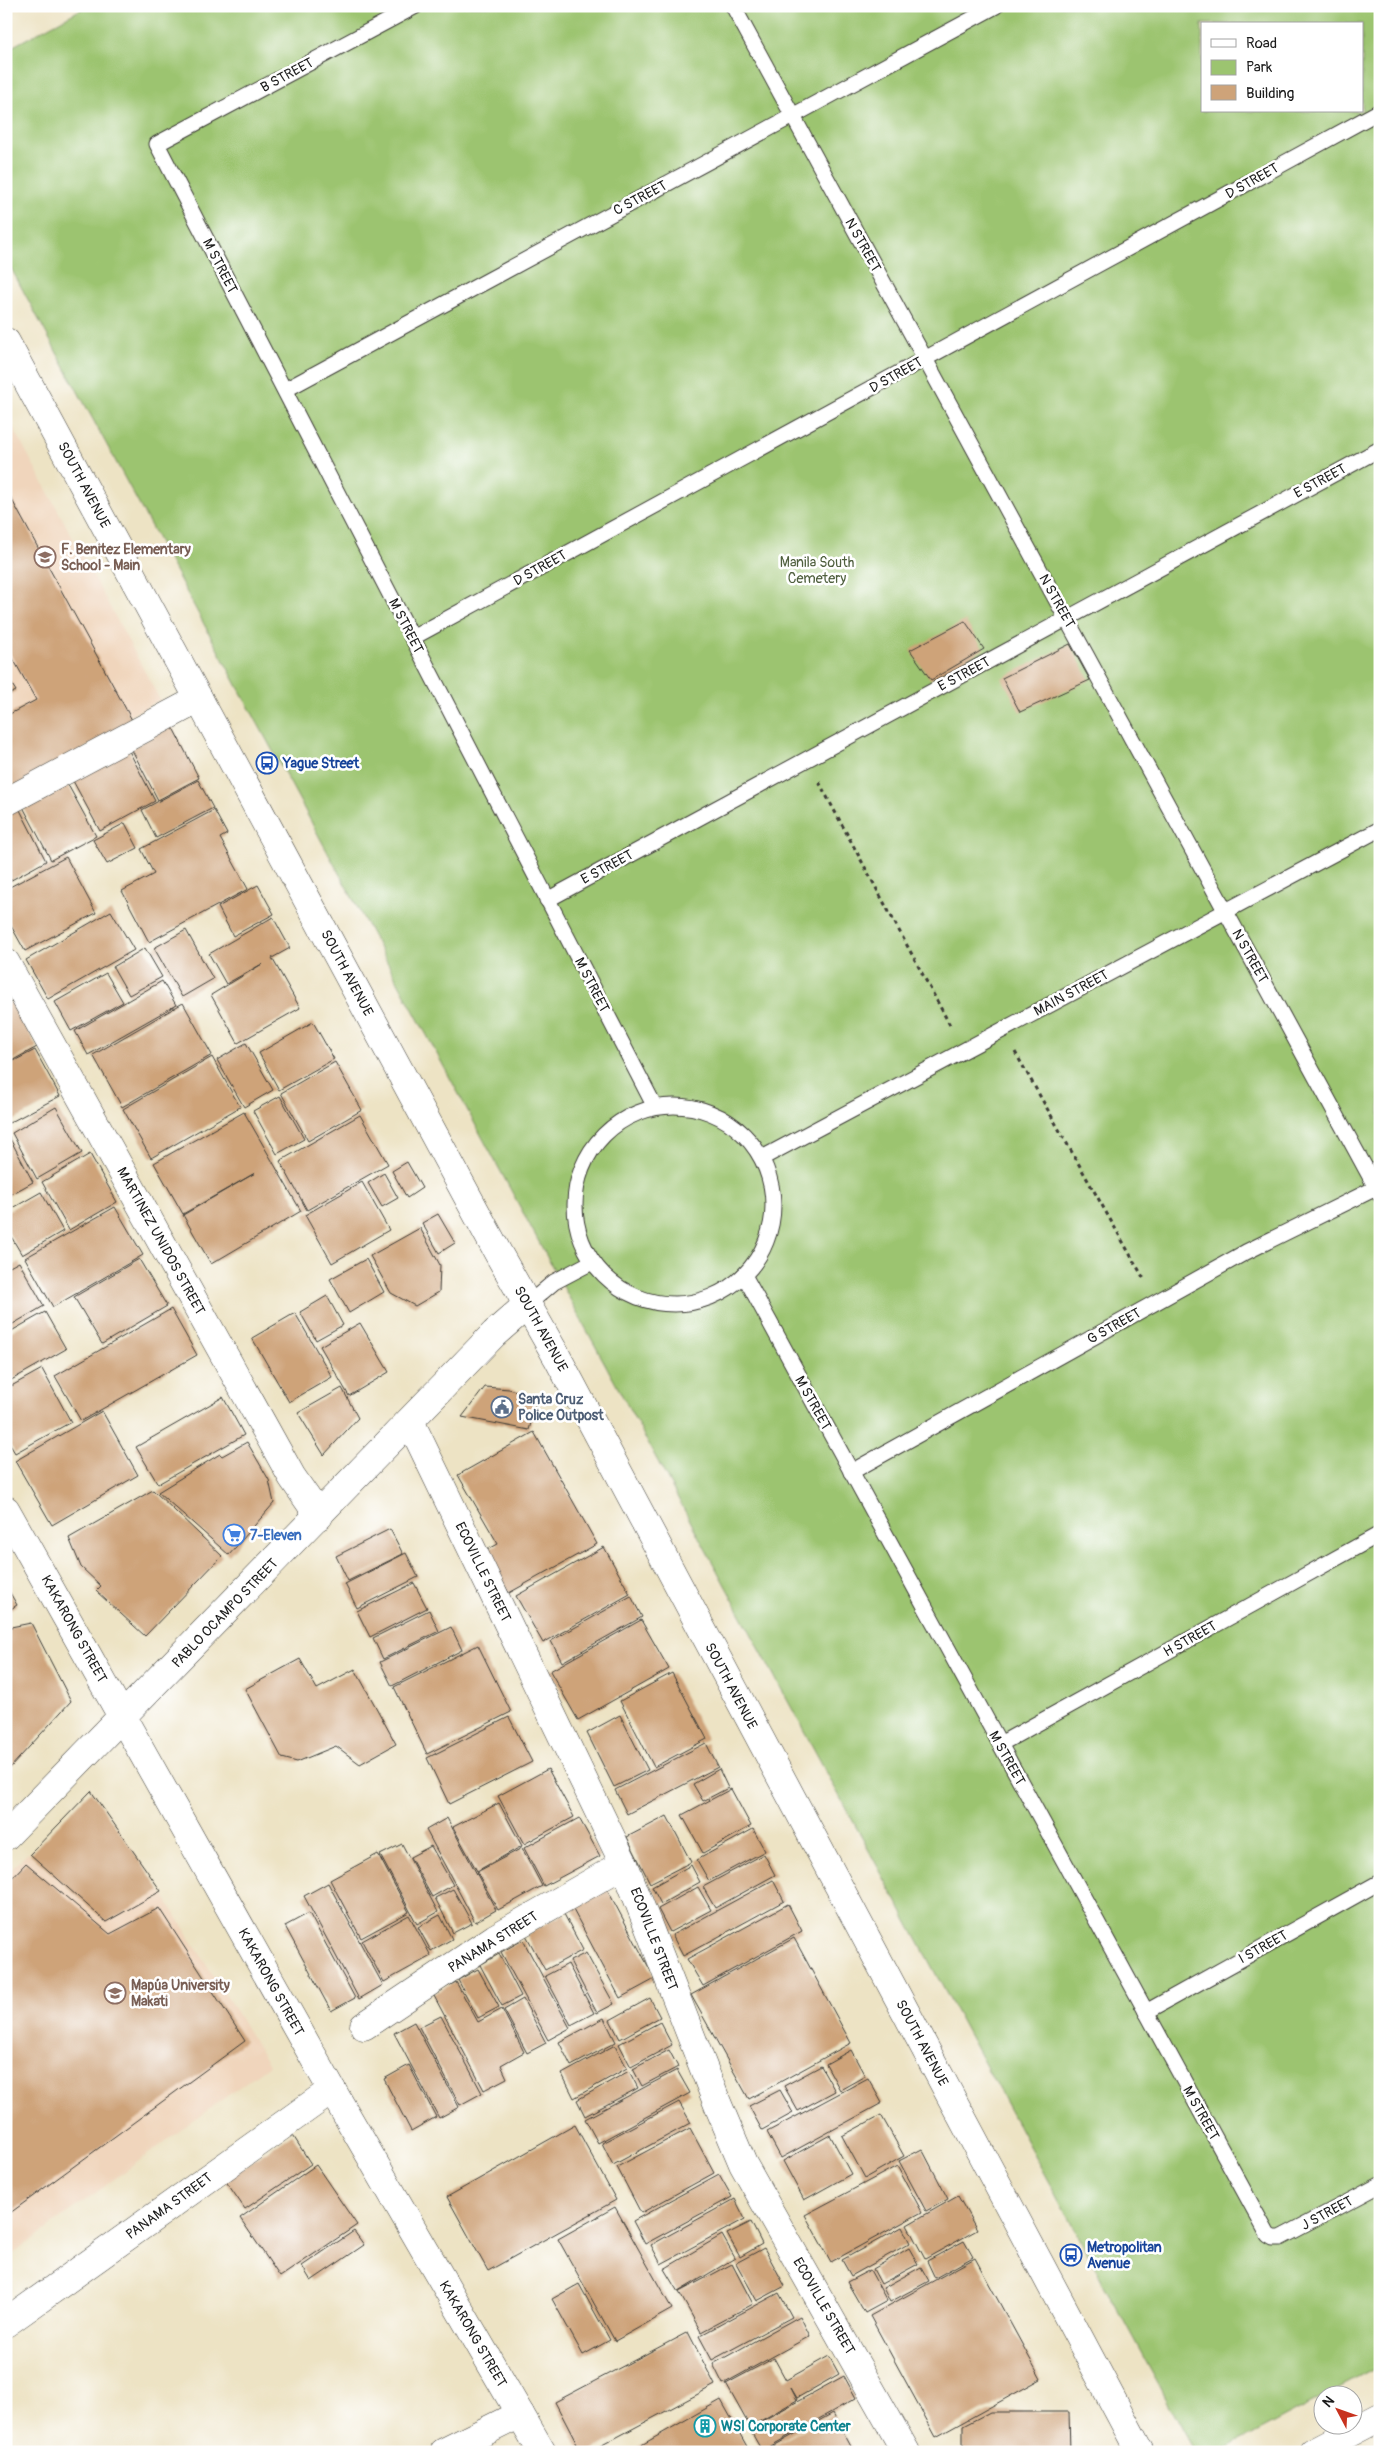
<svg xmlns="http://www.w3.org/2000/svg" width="1386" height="2458" viewBox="0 0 1386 2458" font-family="Pangolin,sans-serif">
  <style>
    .built { fill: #f0d5bc }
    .green { fill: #9cc470; stroke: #5c7046; fill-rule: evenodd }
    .building { fill: #cea379 }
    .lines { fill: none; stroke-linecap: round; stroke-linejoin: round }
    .service-casing { stroke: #3b3a35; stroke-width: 17 }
    .minor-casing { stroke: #3b3a35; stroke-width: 29 }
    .tertiary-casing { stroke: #3b3a35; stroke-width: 29 }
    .secondary-casing { stroke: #3b3a35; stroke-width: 29 }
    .path { stroke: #3b3a35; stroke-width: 3; stroke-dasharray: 4 4; stroke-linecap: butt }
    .service { stroke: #fff; stroke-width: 15 }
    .minor { stroke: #fff; stroke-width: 28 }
    .tertiary { stroke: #fff; stroke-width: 28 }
    .secondary { stroke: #fff; stroke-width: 28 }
    .labels { text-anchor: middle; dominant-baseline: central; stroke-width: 5; stroke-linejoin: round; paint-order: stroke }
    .street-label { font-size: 14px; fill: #1c1c1c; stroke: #fff }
    .education-label { font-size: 14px; font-weight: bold; fill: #785e54; stroke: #fff; text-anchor: start }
    .park-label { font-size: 14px; fill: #4f5f3e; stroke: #fff }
    .transit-label { font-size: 14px; font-weight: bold; fill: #164399; stroke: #fff; text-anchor: start }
    .service-label { font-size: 14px; font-weight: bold; fill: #4e5e75; stroke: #fff; text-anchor: start }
    .shop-label { font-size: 14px; font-weight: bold; fill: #366cbe; stroke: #fff; text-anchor: start }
    .culture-label { font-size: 14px; font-weight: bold; fill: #0d838f; stroke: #fff; text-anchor: start }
  </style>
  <rect width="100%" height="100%" fill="#fff"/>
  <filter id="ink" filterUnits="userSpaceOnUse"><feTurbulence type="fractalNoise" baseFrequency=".02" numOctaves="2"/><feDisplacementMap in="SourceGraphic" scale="10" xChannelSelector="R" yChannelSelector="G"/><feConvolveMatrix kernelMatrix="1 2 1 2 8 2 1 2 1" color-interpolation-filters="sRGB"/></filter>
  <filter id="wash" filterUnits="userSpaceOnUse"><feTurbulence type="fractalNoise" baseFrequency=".0096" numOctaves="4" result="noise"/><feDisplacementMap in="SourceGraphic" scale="20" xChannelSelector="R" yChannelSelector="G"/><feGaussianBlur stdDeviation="1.12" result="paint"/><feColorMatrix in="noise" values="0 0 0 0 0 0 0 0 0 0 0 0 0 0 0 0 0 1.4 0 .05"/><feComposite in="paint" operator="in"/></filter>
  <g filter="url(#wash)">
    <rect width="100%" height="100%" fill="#ede3c4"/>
    <g class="built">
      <path d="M6 414 160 700 6 782Z"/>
      <path d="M28 1853 106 1922 161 1891 269 2065 6 2259V1874Z"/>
    </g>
    <path class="green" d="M87 6H1380V2366L1219 2452H1195L6 259V50ZM1202 24H1362V111H1202Z"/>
    <g id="blocks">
      <g class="building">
        <path d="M6 489 133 722 6 792V716L36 700 6 646Z"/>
        <path d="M965 621 984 649 931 680 910 650Z"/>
        <path d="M1070 644 1090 680 1020 712 1002 678Z"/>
        <path d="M6 675 16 691 6 696Z"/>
        <path d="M172 726 199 778 158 800 131 748Z"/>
        <path d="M128 749 155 801 100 831 72 779Z"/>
        <path d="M198 780 213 808 156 838 142 810Z"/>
        <path d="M67 783 96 836 51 860 23 807Z"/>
        <path d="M18 806 46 861 6 883V812Z"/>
        <path d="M214 810 227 834 220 838 248 889 149 942 122 891 154 874 141 849Z"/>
        <path d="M125 823 138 848 107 864 93 840Z"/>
        <path d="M66 857 96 913 25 951 6 917V889Z"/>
        <path d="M258 885 274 914 233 936 218 907Z"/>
        <path d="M111 911 134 950 48 999 26 960Z"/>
        <path d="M273 917 290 948 272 958 300 1008 238 1043 211 995 262 964 226 984 209 954Z"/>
        <path d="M186 930 213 979 182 997 154 948Z"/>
        <path d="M145 948 162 977 129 995 113 967Z"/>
        <path d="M106 973 123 1002 71 1031 55 1002Z"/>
        <path d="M162 981 176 1005 88 1055 75 1031Z"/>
        <path d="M12 1002 37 1047 6 1064V1005Z"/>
        <path d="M183 1003 212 1055 122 1107 93 1055Z"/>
        <path d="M313 1022 334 1059 279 1090 259 1053Z"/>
        <path d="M246 1043 273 1090 244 1107 217 1060Z"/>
        <path d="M35 1050 60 1096 9 1123 6 1118V1065Z"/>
        <path d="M212 1057 240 1107 151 1158 123 1109Z"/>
        <path d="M335 1062 362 1110 308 1141 281 1093Z"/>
        <path d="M280 1096 304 1139 277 1154 253 1111Z"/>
        <path d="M56 1107 82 1153 37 1179 12 1133Z"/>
        <path d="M244 1112 301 1211 211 1264 183 1215 255 1173 183 1214 154 1163Z"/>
        <path d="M360 1115 388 1164 307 1210 280 1161Z"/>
        <path d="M8 1135 33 1182 6 1197V1136Z"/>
        <path d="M90 1154 117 1202 69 1230 42 1182Z"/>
        <path d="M407 1162 422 1188 407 1198 392 1171Z"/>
        <path d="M384 1173 398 1198 382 1207 368 1183Z"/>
        <path d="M362 1182 389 1230 332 1263 305 1215Z"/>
        <path d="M41 1192 63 1231 22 1255 6 1228V1212Z"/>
        <path d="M115 1207 143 1255 53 1307 25 1258Z"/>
        <path d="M438 1214 455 1243 439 1253 422 1223Z"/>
        <path d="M420 1228 440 1265 439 1292 415 1306 391 1293 370 1256Z"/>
        <path d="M139 1259 167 1306 102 1344 74 1297Z"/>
        <path d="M366 1259 384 1292 349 1313 330 1279Z"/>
        <path d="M19 1262 44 1306 6 1328V1269Z"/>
        <path d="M327 1296 343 1325 316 1340 300 1312Z"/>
        <path d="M171 1309 197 1355 81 1421 55 1376Z"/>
        <path d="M45 1312 66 1349 6 1383V1334Z"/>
        <path d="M295 1313 332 1377 289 1402 252 1338Z"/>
        <path d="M360 1323 389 1372 349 1396 320 1346Z"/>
        <path d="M42 1369 71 1422 15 1453 6 1438V1389Z"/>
        <path d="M485 1387 509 1389 538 1397 529 1430 462 1417Z"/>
        <path d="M342 1388 358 1418 324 1455 298 1413Z"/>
        <path d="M223 1397 244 1435 158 1484 136 1447Z"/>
        <path d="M102 1411 138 1475 52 1525 15 1461Z"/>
        <path d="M534 1432 597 1544 509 1593 485 1551 498 1544 458 1475Z"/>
        <path d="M247 1442 269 1480 274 1503 229 1555 158 1492 220 1454 222 1456Z"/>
        <path d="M153 1490 222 1556 145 1636 96 1591 101 1586 81 1567 69 1538Z"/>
        <path d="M390 1529 403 1554 348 1581 336 1556Z"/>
        <path d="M604 1547 630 1594 543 1643 516 1596Z"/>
        <path d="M406 1553 418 1577 357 1608 345 1584Z"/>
        <path d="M414 1583 427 1608 370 1637 357 1611Z"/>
        <path d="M6 1586 17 1605 6 1612Z"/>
        <path d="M631 1596 642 1617 562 1662 551 1641Z"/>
        <path d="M429 1610 439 1631 383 1659 373 1638Z"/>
        <path d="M641 1620 669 1669 578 1720 550 1671Z"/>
        <path d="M31 1623 71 1701 10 1768 6 1765V1628Z"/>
        <path d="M451 1627 462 1650 392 1686 380 1662Z"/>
        <path d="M478 1645 511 1712 427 1754 394 1687Z"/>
        <path d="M300 1659 317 1689 355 1669 396 1744 360 1764 336 1746 297 1762 282 1758 245 1689Z"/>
        <path d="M672 1673 707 1739 654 1767 620 1701Z"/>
        <path d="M620 1715 648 1770 614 1787 587 1733Z"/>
        <path d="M509 1717 532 1762 449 1804 427 1758Z"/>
        <path d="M706 1743 718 1767 627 1814 615 1790Z"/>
        <path d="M548 1769 574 1817 524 1844 498 1796Z"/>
        <path d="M719 1769 728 1788 703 1801 693 1784Z"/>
        <path d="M731 1789 751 1826 703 1853 682 1815Z"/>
        <path d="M91 1791 161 1891 106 1922 30 1854Z"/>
        <path d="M499 1803 522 1846 477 1871 453 1827Z"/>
        <path d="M667 1816 691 1862 650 1883 627 1837Z"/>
        <path d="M447 1818 496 1910 475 1922 426 1830Z"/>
        <path d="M579 1818 600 1856 544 1886 524 1848Z"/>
        <path d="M753 1829 765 1851 709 1881 697 1860Z"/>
        <path d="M402 1844 438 1912 417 1924 380 1855Z"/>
        <path d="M431 1846 453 1885 432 1897 410 1857Z"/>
        <path d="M522 1848 542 1886 498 1910 477 1872Z"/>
        <path d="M378 1854 409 1912 361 1938 330 1880Z"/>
        <path d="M764 1854 775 1875 715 1908 703 1887Z"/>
        <path d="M26 1863 110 1934 159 1908 245 2041 6 2216V1884Z"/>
        <path d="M691 1865 700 1882 661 1904 652 1887Z"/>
        <path d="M773 1880 784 1901 683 1956 672 1935Z"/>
        <path d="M328 1883 383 1985 359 1999 304 1896Z"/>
        <path d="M606 1887 655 1979 620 1998 571 1906Z"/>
        <path d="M698 1887 711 1910 670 1932 658 1909Z"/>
        <path d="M453 1889 472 1923 453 1933 435 1898Z"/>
        <path d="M788 1904 802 1931 703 1986 687 1959Z"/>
        <path d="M309 1913 355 1998 331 2011 285 1926Z"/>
        <path d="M564 1914 583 1950 545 1970 526 1935Z"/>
        <path d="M409 1915 431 1956 384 1982 362 1941Z"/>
        <path d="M440 1915 452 1939 431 1951 418 1927Z"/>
        <path d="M794 1938 851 2043 749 2099 691 1995Z"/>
        <path d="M523 1940 570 2028 548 2040 501 1952Z"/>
        <path d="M586 1953 614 2004 597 2013 570 1961Z"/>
        <path d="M499 1954 521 1996 502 2006 480 1965Z"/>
        <path d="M568 1964 594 2013 571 2025 545 1976Z"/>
        <path d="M478 1969 499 2007 478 2018 458 1980Z"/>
        <path d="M456 1982 478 2022 502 2009 524 2052 501 2065 507 2078 484 2090 433 1994Z"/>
        <path d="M650 1998 660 2017 620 2039 610 2020Z"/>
        <path d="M523 1999 546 2043 527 2053 504 2010Z"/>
        <path d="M441 2016 482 2093 460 2105 419 2027Z"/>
        <path d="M604 2018 616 2042 571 2066 559 2042Z"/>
        <path d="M414 2022 459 2107 439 2118 394 2033Z"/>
        <path d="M660 2022 672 2045 631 2067 619 2044Z"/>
        <path d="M615 2045 627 2068 574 2098 562 2074Z"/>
        <path d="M669 2050 678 2067 642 2086 633 2069Z"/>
        <path d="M851 2050 865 2076 840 2090 826 2064Z"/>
        <path d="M409 2065 436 2117 411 2131 384 2079Z"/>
        <path d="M821 2066 835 2091 798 2111 784 2086Z"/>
        <path d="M677 2070 690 2093 598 2143 585 2119Z"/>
        <path d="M629 2071 638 2088 585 2116 577 2100Z"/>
        <path d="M868 2078 882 2103 781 2158 767 2132Z"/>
        <path d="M780 2090 793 2113 762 2130 749 2106Z"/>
        <path d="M679 2102 691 2123 613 2165 602 2143Z"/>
        <path d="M881 2115 904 2156 865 2178 842 2136Z"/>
        <path d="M575 2125 616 2200 488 2271 447 2197Z"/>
        <path d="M690 2128 714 2173 641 2213 617 2167Z"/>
        <path d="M292 2134 311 2164 245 2209 225 2180Z"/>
        <path d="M830 2135 851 2174 804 2200 783 2161Z"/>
        <path d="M922 2149 948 2199 926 2211 899 2161Z"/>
        <path d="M316 2165 357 2225 280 2277 240 2218Z"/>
        <path d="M897 2166 922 2212 831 2262 805 2215Z"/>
        <path d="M719 2174 732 2197 645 2244 633 2221Z"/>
        <path d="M958 2196 977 2230 925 2259 907 2225Z"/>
        <path d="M735 2199 745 2219 661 2264 651 2245Z"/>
        <path d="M615 2207 672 2309 615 2341 558 2239Z"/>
        <path d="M751 2222 762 2244 740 2257 727 2234Z"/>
        <path d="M902 2227 910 2243 851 2276 842 2260Z"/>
        <path d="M354 2231 364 2245 311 2281 302 2266Z"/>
        <path d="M722 2235 735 2258 678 2292 664 2269Z"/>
        <path d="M964 2241 973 2257 935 2278 927 2261Z"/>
        <path d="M764 2248 785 2286 757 2301 736 2263Z"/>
        <path d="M909 2248 918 2264 881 2284 873 2269Z"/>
        <path d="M975 2258 1041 2379 936 2437 870 2316Z"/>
        <path d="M732 2264 753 2304 701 2332 679 2292Z"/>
        <path d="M921 2267 929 2281 890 2302 883 2288Z"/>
        <path d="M870 2270 887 2301 865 2313 847 2282Z"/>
        <path d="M579 2284 610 2340 583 2355 552 2299Z"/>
        <path d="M779 2293 792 2317 712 2360 699 2336Z"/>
        <path d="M800 2316 810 2336 723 2384 713 2364Z"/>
        <path d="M688 2332 715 2385 589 2452H581L555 2402Z"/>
        <path d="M829 2356 839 2374 797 2398 791 2388 797 2400 750 2427 726 2384 774 2358 786 2380Z"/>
        <path d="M844 2376 856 2398 762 2451 749 2428Z"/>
        <path d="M721 2400 750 2452H629Z"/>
        <path d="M990 2412H1069L1070 2452H963V2426Z"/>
        <path d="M833 2413 854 2452H769L768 2449Z"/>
      </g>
    </g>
  </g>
  <g filter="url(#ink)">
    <use href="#blocks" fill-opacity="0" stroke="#3b3a35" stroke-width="1"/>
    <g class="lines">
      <g class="service-casing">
        <g id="service">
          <path d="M416 6 157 144 655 1107"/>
          <path d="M733 6 1380 1195"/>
          <path d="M285 390 996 6"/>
          <path d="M412 638 1380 111"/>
          <path d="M547 900 1380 449"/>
          <circle cx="674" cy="1205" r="99"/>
          <path d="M762 1158 1380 829"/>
          <path d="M744 1275 1268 2235 1273 2238H1280L1380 2185"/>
          <path d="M527 1305 554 1282 592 1262"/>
          <path d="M851 1472 1246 1252 1380 1186"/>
          <path d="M1000 1744 1380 1534"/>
          <path d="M1146 2012 1380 1882"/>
        </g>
      </g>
      <g class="minor-casing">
        <g id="minor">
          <path d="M6 802 199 699"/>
          <path d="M6 963 292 1477 319 1516"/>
          <path d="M410 1421 624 1864 718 2105 743 2164 906 2452"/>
          <path d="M6 1510 332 2090 542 2452"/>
          <path d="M364 2026 495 1938 624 1864"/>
          <path d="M6 2323 332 2090"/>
          <path d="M444 2452 520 2414"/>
        </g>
      </g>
      <g class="tertiary-casing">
        <path id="tertiary" d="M1313 2452 1380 2417"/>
      </g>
      <g class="secondary-casing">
        <g id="secondary">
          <path d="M6 342 498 1253 557 1357 1140 2452"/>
          <path d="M6 1836 494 1334 527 1305"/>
        </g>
      </g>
      <g class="path">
        <path d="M819 782 951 1027"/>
        <path d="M1015 1052 1144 1279"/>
      </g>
      <use href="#service" class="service"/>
      <use href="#minor" class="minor"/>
      <use href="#tertiary" class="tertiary"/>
      <use href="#secondary" class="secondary"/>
    </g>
  </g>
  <defs>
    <g id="school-ring" transform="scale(1.125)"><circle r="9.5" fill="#fff" stroke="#8d6e63" stroke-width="1.5"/><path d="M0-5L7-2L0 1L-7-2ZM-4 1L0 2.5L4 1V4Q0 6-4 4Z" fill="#8d6e63"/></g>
    <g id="bus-ring" transform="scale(1.125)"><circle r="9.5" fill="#fff" stroke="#1a4fb4" stroke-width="1.5"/><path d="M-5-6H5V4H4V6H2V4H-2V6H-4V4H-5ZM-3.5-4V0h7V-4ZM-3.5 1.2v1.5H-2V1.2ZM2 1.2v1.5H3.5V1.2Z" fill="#1a4fb4"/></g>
    <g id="civic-ring" transform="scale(1.125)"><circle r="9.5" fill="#fff" stroke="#5c6f8a" stroke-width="1.5"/><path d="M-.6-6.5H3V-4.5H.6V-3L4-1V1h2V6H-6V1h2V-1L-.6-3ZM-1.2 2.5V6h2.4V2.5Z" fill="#5c6f8a"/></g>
    <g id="supermarket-ring" transform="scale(1.125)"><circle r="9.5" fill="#fff" stroke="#3f7fe0" stroke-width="1.5"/><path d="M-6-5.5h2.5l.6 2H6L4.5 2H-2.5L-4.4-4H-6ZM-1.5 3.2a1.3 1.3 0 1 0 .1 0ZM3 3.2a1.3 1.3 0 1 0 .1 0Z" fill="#3f7fe0"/></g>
    <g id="university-ring" transform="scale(1.125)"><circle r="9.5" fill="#fff" stroke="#8d6e63" stroke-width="1.5"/><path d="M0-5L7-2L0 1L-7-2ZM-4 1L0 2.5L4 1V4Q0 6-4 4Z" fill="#8d6e63"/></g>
    <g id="building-ring" transform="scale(1.125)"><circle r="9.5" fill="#fff" stroke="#0f9aa8" stroke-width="1.5"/><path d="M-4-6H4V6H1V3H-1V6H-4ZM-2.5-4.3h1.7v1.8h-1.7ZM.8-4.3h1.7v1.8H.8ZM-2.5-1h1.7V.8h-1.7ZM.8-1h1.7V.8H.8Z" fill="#0f9aa8"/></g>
  </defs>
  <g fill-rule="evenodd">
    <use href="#school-ring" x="45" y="557"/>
    <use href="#bus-ring" x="267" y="763"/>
    <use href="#civic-ring" x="502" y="1407"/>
    <use href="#supermarket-ring" x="234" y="1535"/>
    <use href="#university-ring" x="115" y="1993"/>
    <use href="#bus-ring" x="1071" y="2255"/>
    <use href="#building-ring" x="705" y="2426"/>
  </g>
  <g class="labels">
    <g class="street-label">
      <text transform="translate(287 75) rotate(-28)">B STREET</text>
      <text transform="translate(1252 181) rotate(-29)">D STREET</text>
      <text transform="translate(640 198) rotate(-28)">C STREET</text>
      <text transform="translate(863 245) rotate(61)">N STREET</text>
      <text transform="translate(220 266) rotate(63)">M STREET</text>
      <text transform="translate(896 375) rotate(-29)">D STREET</text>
      <text transform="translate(1320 481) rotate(-28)">E STREET</text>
      <text transform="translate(84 485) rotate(62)">SOUTH AVENUE</text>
      <text transform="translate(540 568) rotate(-29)">D STREET</text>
      <text transform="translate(1057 601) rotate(61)">N STREET</text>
      <text transform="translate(406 626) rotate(63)">M STREET</text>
      <text transform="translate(964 674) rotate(-28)">E STREET</text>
      <text transform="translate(607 867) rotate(-28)">E STREET</text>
      <text transform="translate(1250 956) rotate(61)">N STREET</text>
      <text transform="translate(347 973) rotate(62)">SOUTH AVENUE</text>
      <text transform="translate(592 985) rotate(63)">M STREET</text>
      <text transform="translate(1071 993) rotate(-28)">MAIN STREET</text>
      <text transform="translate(161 1241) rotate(61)">MARTINEZ UNIDOS STREET</text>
      <text transform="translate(1114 1326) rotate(-29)">G STREET</text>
      <text transform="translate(541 1329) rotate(61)">SOUTH AVENUE</text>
      <text transform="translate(813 1403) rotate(61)">M STREET</text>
      <text transform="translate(483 1572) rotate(64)">ECOVILLE STREET</text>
      <text transform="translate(225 1613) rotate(-46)">PABLO OCAMPO STREET</text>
      <text transform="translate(74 1629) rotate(61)">KAKARONG STREET</text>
      <text transform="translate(1190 1639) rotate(-29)">H STREET</text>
      <text transform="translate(731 1686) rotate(62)">SOUTH AVENUE</text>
      <text transform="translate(1007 1758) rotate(61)">M STREET</text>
      <text transform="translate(654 1939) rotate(69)">ECOVILLE STREET</text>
      <text transform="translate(493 1942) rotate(-32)">PANAMA STREET</text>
      <text transform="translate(1263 1947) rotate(-29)">I STREET</text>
      <text transform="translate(271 1982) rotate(61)">KAKARONG STREET</text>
      <text transform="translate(922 2043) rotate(62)">SOUTH AVENUE</text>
      <text transform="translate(1201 2113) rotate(61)">M STREET</text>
      <text transform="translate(169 2206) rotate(-36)">PANAMA STREET</text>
      <text transform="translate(1327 2213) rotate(-28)">J STREET</text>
      <text transform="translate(824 2306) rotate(60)">ECOVILLE STREET</text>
      <text transform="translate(473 2334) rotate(60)">KAKARONG STREET</text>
    </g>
    <g class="education-label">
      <text x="61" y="549">F. Benitez Elementary<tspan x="61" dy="16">School - Main</tspan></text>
      <text x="131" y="1985">Mapúa University<tspan x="131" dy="16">Makati</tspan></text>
    </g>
    <g class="park-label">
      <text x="817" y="562">Manila South<tspan x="817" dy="16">Cemetery</tspan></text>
    </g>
    <g class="transit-label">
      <text x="283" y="763">Yague Street</text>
      <text x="1087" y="2247">Metropolitan<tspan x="1087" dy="16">Avenue</tspan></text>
    </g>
    <g class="service-label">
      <text x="518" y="1399">Santa Cruz<tspan x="518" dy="16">Police Outpost</tspan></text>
    </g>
    <g class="shop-label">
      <text x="250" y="1535">7-Eleven</text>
    </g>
    <g class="culture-label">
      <text x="721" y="2426">WSI Corporate Center</text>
    </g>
  </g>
  <rect width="1386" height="2458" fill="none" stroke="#fff" stroke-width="25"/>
  <rect x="1201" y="22" width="162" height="90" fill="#ffffff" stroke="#a4a4a4"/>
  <rect x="1211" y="39" width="25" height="8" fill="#ffffff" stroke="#a4a4a4"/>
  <text x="1246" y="48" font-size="15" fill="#1c1c1c">Road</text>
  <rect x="1211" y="60" width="25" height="15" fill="#9cc470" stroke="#a4a4a4"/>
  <text x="1246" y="72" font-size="15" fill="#1c1c1c">Park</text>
  <rect x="1211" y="85" width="25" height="15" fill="#cea379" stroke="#a4a4a4"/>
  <text x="1246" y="98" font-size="15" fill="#1c1c1c">Building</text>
  <g transform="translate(1338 2410) rotate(311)"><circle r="24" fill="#ffffff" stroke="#a4a4a4"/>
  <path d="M0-4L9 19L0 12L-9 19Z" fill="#c8321e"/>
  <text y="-8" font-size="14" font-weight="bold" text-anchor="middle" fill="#1c1c1c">N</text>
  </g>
</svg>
